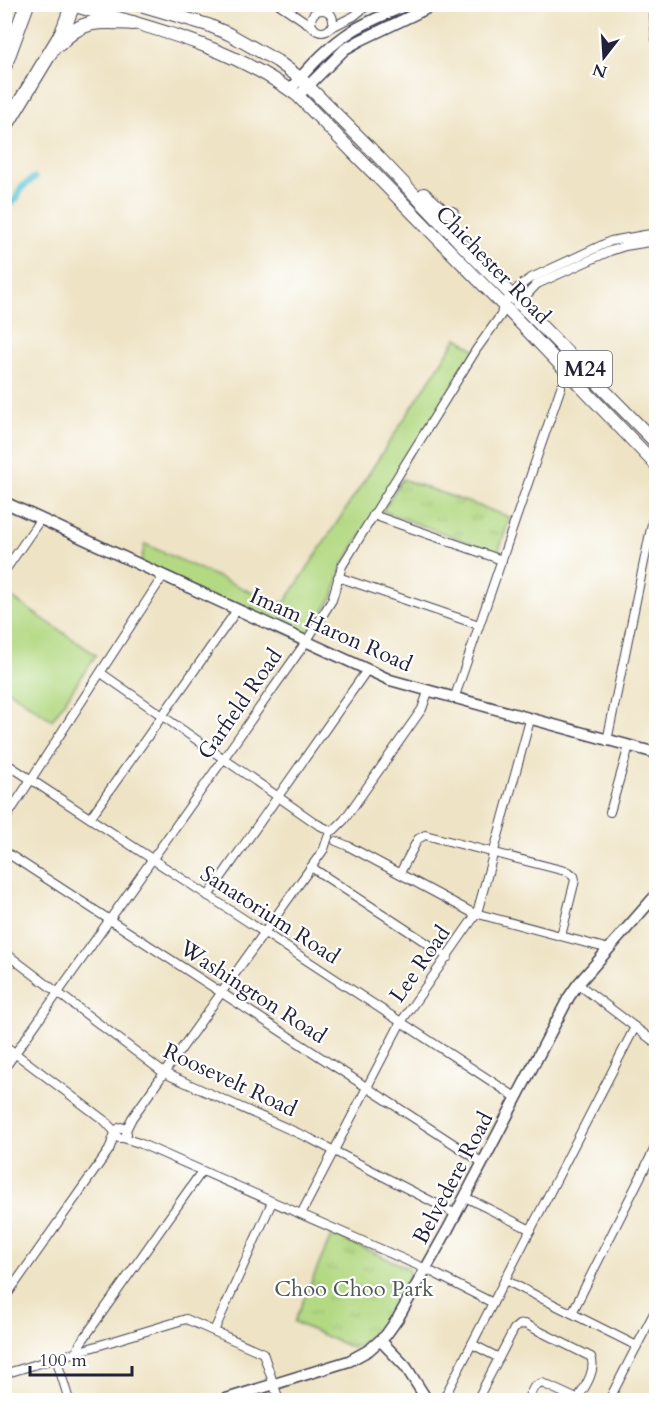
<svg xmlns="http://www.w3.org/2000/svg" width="661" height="1405" viewBox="0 0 661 1405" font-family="Cardo,serif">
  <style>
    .grass { fill: #b3d983; stroke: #6a7e5f; stroke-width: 1.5 }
    .park { fill: url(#park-tufts); stroke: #6a7e5f; stroke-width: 1.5 }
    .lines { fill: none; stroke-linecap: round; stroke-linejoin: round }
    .canal { stroke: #5ac3d6; stroke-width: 7 }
    .street-casing { stroke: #413f50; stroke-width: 10 }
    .secondary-casing { stroke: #413f50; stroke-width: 13 }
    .primary-casing { stroke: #413f50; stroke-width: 14 }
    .highway-casing { stroke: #413f50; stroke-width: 16 }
    .street { stroke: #fff; stroke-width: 8 }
    .secondary { stroke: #fff; stroke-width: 10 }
    .primary { stroke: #fff; stroke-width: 12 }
    .highway { stroke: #fff; stroke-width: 14 }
    .labels { text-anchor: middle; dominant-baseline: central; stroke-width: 4.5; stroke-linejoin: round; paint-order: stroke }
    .shield { fill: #fff; stroke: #646476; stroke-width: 1.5 }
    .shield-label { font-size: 21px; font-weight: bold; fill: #22223b }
    .street-label { font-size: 22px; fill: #22223b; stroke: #fff }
    .park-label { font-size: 22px; fill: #4e5951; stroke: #fff }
  </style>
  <defs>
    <pattern id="park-tufts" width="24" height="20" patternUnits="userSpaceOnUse" patternTransform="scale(1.5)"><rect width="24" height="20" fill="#b3d983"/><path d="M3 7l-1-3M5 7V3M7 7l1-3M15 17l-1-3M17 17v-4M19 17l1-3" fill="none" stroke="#9aba72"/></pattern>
  </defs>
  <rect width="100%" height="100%" fill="#fff"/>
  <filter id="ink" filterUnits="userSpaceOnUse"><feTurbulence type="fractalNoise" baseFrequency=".0167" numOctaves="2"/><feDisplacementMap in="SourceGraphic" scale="12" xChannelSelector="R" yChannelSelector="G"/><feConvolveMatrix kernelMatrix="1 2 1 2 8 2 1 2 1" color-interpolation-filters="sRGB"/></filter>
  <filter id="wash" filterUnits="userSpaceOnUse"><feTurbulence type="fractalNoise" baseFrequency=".008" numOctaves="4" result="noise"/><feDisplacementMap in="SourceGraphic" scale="24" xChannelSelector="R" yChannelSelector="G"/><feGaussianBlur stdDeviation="1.35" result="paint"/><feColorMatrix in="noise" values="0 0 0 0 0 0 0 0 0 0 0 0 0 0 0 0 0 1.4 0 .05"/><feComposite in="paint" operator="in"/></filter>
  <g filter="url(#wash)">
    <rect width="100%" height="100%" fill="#eee3c4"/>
    <g class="grass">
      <path d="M457 338 476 350 342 566 334 594 306 642 140 565 145 544 273 602 282 603 286 601Z"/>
      <path d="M5 593 96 655 52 720 5 688Z"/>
    </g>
    <g class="park">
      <path d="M402 479 510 517 498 553 382 511Z"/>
      <path d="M332 1234 408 1268 410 1275C394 1303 383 1336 352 1348L294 1322Z"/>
    </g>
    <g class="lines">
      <path class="canal" d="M4 209 16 199 21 188 34 178"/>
    </g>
  </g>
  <g filter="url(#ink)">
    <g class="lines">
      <g class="street-casing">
        <g id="street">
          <path d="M279 4 313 27"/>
          <path d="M653 4 656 39"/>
          <circle cx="322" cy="21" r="11"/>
          <path d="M332 27 354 16 369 4"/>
          <path d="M517 305 537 284 610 251 625 246 656 241"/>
          <path d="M373 515 502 560"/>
          <path d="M4 572 40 520"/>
          <path d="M338 577 479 625"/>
          <path d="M101 673 317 824 331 831"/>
          <path d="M454 699 561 387"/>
          <path d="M607 741 656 504"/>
          <path d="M4 762 517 1098"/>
          <path d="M610 812 629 746"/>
          <path d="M90 818 237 610"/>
          <path d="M4 821 163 576"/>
          <path d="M334 830 344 820 422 709 428 692"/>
          <path d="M336 841 348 846 471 912 609 949"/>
          <path d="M4 851 483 1163"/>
          <path d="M311 867 448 957"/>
          <path d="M400 873 418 839 425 835 569 872 574 876 575 880 561 936"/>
          <path d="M208 896 367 670"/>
          <path d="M4 952 164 1073 311 1139 456 1214"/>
          <path d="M578 984 656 1043"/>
          <path d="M4 1045 105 1121 115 1132"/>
          <path d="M4 1069 306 642 332 600 342 566 476 350 501 315 503 305 519 287 529 279 611 241 656 233"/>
          <path d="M126 1130 132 1118 324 849 328 837"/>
          <path d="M123 1138 139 1143 426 1269 493 1303"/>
          <path d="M465 1197 531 1230"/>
          <path d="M301 1214 401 1022 477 913 530 720"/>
          <path d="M505 1280 637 1346"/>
          <path d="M4 1299 109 1150 116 1130 121 1127 126 1130 127 1134 123 1138H119L116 1135"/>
          <path d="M572 1313 656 1146"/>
          <path d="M214 1331 272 1202"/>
          <path d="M472 1344 499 1358"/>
          <path d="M77 1352 80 1344 202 1171"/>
          <path d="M56 1358 69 1400"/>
          <path d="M4 1374 186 1319 263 1353 279 1400"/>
          <path d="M443 1400 635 1027"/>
          <path d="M477 1400 514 1329 519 1325 525 1324 591 1357C597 1371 584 1388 577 1400"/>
          <path d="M527 1400 534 1387 542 1383 579 1400"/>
          <path d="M609 1400 656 1309"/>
        </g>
      </g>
      <g class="secondary-casing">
        <g id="secondary">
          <path d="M290 90C308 68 328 46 352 31 370 20 390 13 408 4"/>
          <path d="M298 96 345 49 359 41 436 4"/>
          <path d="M4 502 390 680 656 753"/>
          <path d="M381 1341 406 1367 427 1400"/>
          <path d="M223 1400 349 1361 369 1350 386 1335 398 1318 448 1229 569 997 578 984 656 895"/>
        </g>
      </g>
      <g class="primary-casing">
        <g id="primary">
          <path d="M68 4C148 27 230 45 298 96L503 305 656 465"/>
          <path d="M137 4 208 25 229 34 277 61 300 78 371 149 469 252 656 443"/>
          <path d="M424 194 443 211 452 213"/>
        </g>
      </g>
      <g class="highway-casing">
        <g id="highway">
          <path d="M59 44C83 18 101 21 133 23"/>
          <path d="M4 67 27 4"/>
          <path d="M4 129 62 33 73 4"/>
        </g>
      </g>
      <use href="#street" class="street"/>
      <use href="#secondary" class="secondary"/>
      <use href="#primary" class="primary"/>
      <use href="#highway" class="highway"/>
    </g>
  </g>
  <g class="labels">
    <rect class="shield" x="558" y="351" width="54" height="36" rx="4.5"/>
    <g class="shield-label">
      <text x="585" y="369">M24</text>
    </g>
    <g class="street-label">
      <text transform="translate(493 265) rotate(46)">Chichester Road</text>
      <text transform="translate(331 630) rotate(24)">Imam Haron Road</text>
      <text transform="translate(240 704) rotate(-55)">Garfield Road</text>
      <text transform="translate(270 915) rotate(33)">Sanatorium Road</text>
      <text transform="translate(420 964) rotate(-55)">Lee Road</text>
      <text transform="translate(253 992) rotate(33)">Washington Road</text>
      <text transform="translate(230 1080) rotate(25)">Roosevelt Road</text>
      <text transform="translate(453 1178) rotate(-62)">Belvedere Road</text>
    </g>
    <g class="park-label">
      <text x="354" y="1289">Choo Choo Park</text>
    </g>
  </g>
  <rect width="661" height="1405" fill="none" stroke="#fff" stroke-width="24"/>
  <g transform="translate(604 57) rotate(197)" stroke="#ffffff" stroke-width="4.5" paint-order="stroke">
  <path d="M0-4.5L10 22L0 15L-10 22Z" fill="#22223b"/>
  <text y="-9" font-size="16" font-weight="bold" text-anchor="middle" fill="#22223b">N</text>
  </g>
  <path d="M30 1366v9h102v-9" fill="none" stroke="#22223b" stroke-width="3"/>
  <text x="39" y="1366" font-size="18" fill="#22223b" stroke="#ffffff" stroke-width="4.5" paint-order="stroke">100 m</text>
</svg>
